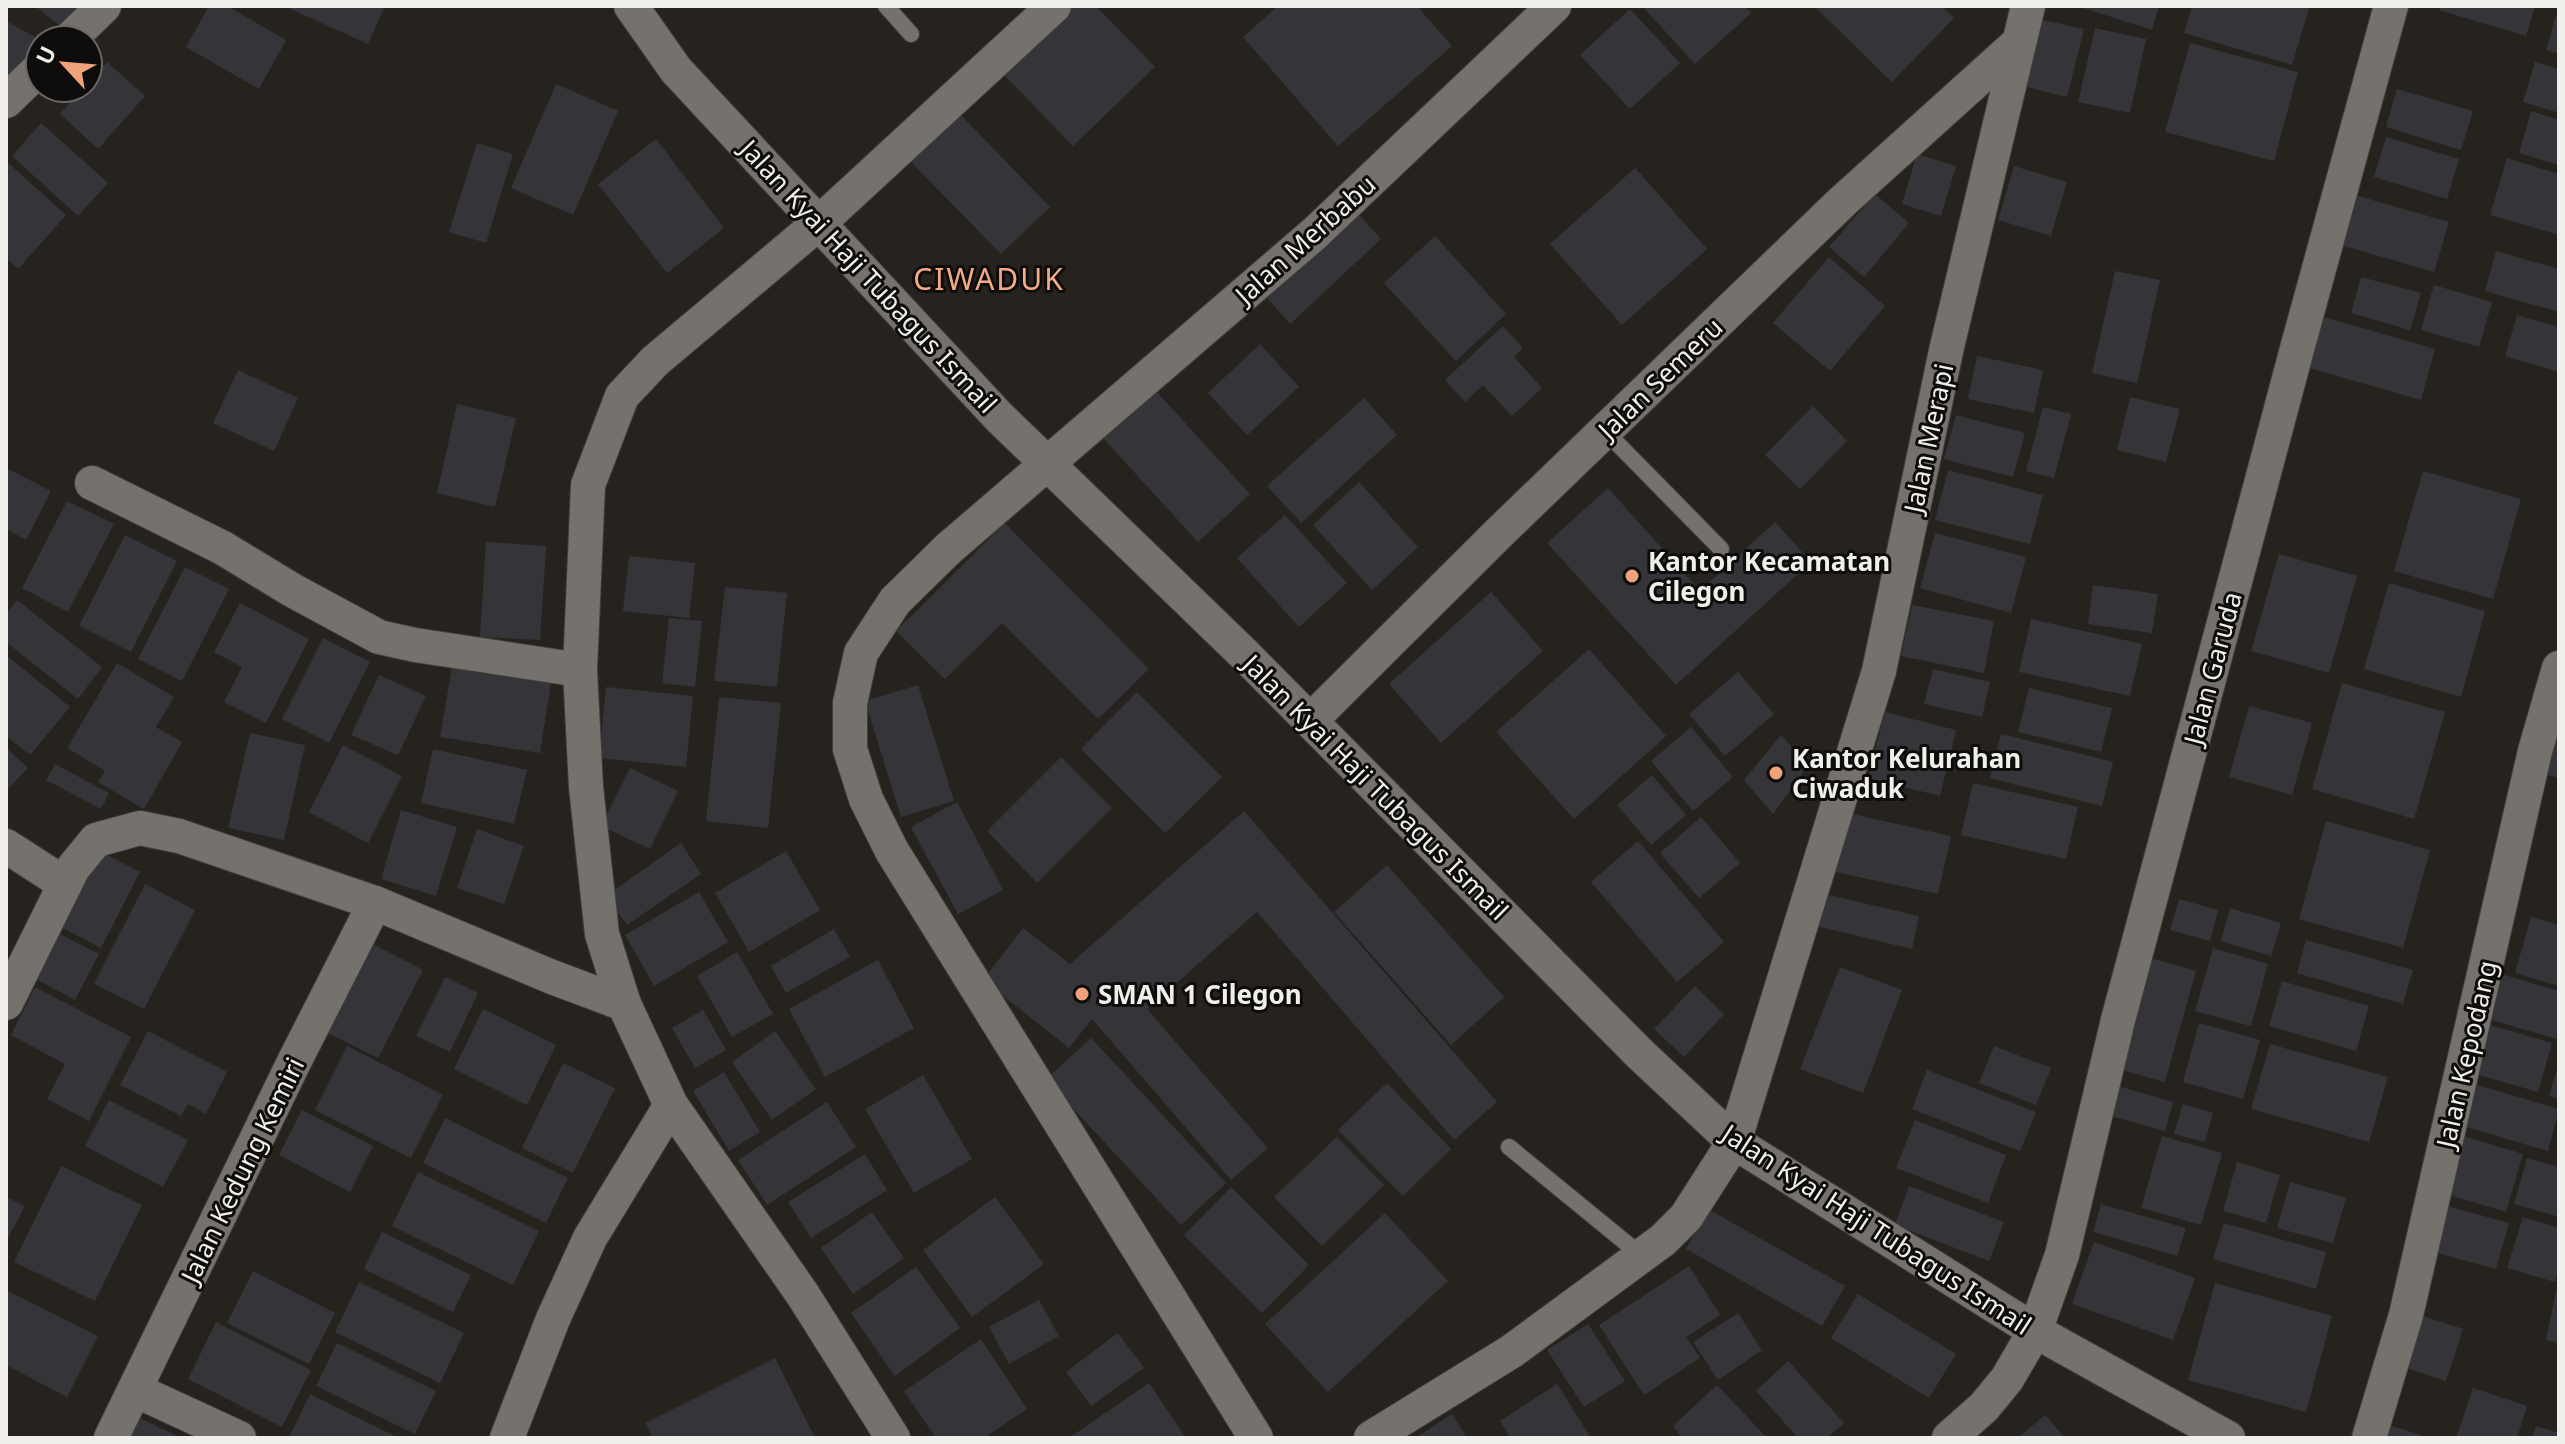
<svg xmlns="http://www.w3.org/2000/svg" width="2565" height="1444" viewBox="0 0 2565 1444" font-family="'Noto Sans',sans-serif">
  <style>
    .building { fill: #353438 }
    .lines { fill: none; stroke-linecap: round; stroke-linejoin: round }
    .lane-casing { stroke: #413e3b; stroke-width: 18 }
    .street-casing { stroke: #413e3b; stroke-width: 36 }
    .lane { stroke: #75726d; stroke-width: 16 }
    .street { stroke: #75726d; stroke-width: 34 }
    .poi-dot { fill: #f0a27a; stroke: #0e0d0b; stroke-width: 3 }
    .labels { text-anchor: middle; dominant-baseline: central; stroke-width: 6; stroke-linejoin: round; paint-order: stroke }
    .street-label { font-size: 26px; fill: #f1efec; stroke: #0e0d0b }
    .poi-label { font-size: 26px; font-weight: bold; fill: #f1efec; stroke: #0e0d0b; text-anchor: start }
    .quarter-label { font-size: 30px; letter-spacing: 2px; fill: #f4ab86; stroke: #0e0d0b }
  </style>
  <rect width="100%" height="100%" fill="#26231f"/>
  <g class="building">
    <path d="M35 6H82L64 29Z"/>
    <path d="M209 6H227L286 40 259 89 186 47Z"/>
    <path d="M284 6H385L368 44Z"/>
    <path d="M1075 6H1096L1155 67 1073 146 1004 75Z"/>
    <path d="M1278 6H1417L1452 46 1338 146 1243 37Z"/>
    <path d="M1642 6H1745L1751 13 1695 64Z"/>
    <path d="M1814 6H1942L1954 18 1892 82Z"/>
    <path d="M2077 6H2159L2152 30Z"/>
    <path d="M2192 6H2303L2309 8 2292 65 2184 33Z"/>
    <path d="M2440 6H2535L2526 36 2439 10Z"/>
    <path d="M1630 9 1680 63 1630 109 1580 55Z"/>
    <path d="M2558 9H2559V54L2546 50Z"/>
    <path d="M2039 19 2084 29 2067 97 2023 86Z"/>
    <path d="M6 21 40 40 17 80 6 74Z"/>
    <path d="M2095 28 2146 39 2130 113 2078 102Z"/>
    <path d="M2190 43 2298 72 2274 161 2165 132Z"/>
    <path d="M107 62 145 96 98 149 60 114 83 88H88V83Z"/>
    <path d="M2535 62 2559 69V113L2523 102Z"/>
    <path d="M556 84 618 111 573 215 511 188Z"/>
    <path d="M2397 89 2473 111 2461 150 2386 127Z"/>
    <path d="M2531 111 2559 120V165L2519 153Z"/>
    <path d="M958 112 1050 207 1001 254 909 160Z"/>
    <path d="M41 123 108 183 78 216 12 156Z"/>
    <path d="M2386 137 2459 159 2447 199 2374 177Z"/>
    <path d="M656 139 724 228 667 273 598 184Z"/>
    <path d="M477 143 513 154 486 243 449 232Z"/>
    <path d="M1917 154 1956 166 1941 216 1902 204Z"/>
    <path d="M2507 158 2559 174V235L2490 215Z"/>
    <path d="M6 161 66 215 18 269 6 258Z"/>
    <path d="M2014 166 2067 182 2051 236 1998 220Z"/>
    <path d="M1635 168 1707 249 1622 325 1550 244Z"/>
    <path d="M1875 194 1909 223 1864 277 1829 247Z"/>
    <path d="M2355 195 2449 222 2434 272 2341 245Z"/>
    <path d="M1352 207 1381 239 1290 324 1261 291Z"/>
    <path d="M1435 236 1506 314 1456 361 1384 283Z"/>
    <path d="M2496 251 2559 269V312L2485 291Z"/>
    <path d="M1829 257 1885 306 1830 371 1773 323Z"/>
    <path d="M2115 271 2160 280 2137 383 2092 373Z"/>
    <path d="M2361 277 2421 293 2410 330 2351 313Z"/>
    <path d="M2434 285 2492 302 2479 347 2421 330Z"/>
    <path d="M2517 315 2559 327V372L2505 356Z"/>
    <path d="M2324 317 2435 349 2421 400 2309 368Z"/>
    <path d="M1503 326 1523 348 1514 357 1542 388 1512 416 1483 385 1465 402 1445 380Z"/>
    <path d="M1260 344 1299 387 1247 435 1208 393Z"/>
    <path d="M1977 356 2043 370 2034 413 1968 399Z"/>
    <path d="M238 370 298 398 274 451 213 423Z"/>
    <path d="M1155 390 1250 494 1198 542 1103 438Z"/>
    <path d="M2130 397 2180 409 2166 462 2117 450Z"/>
    <path d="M1364 398 1397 435 1301 523 1267 486Z"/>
    <path d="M457 404 516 418 495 507 437 493Z"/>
    <path d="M1813 406 1847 441 1800 489 1765 455Z"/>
    <path d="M2043 407 2071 414 2054 478 2026 471Z"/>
    <path d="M1956 415 2025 433 2013 477 1944 459Z"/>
    <path d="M6 468 51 491 26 540 6 529Z"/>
    <path d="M1948 470 2043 495 2030 544 1935 520Z"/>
    <path d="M2423 471 2521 499 2493 599 2394 571Z"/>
    <path d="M1359 482 1418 547 1372 590 1313 525Z"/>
    <path d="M1608 488 1700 591 1775 522 1811 562 1676 685 1547 543Z"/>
    <path d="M67 501 114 524 68 612 22 588Z"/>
    <path d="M1285 515 1347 583 1299 627 1237 558Z"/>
    <path d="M1005 523 1149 669 1098 719 1002 623 945 679 896 631Z"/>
    <path d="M1935 533 2026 557 2011 613 1920 588Z"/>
    <path d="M125 535 177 561 131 652 79 626Z"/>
    <path d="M486 542 546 546 540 640 480 637Z"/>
    <path d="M2279 554 2357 576 2329 673 2251 651Z"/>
    <path d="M629 556 695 563 689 618 623 611Z"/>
    <path d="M185 567 229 589 182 681 138 659Z"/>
    <path d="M2389 583 2485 611 2461 697 2364 669Z"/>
    <path d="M2093 585 2158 594 2152 633 2088 624Z"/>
    <path d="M725 587 787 593 777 687 714 681Z"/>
    <path d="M1491 592 1543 651 1441 743 1389 684Z"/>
    <path d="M17 600 102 667 78 699 6 642V614Z"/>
    <path d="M240 603 309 639 266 723 224 702 242 667 214 652Z"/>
    <path d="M1912 605 1994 621 1984 673 1901 656Z"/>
    <path d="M669 618 702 621 695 687 662 683Z"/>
    <path d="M2031 619 2142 644 2130 696 2019 672Z"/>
    <path d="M323 638 370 662 329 743 282 719Z"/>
    <path d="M1589 649 1666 736 1574 819 1496 732Z"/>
    <path d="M6 655 70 707 30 755 6 736Z"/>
    <path d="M117 663 174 697 156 727 182 742 144 809 98 782 105 771 67 748Z"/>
    <path d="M452 667 551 683 540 753 440 737Z"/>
    <path d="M1933 669 1990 682 1982 717 1924 704Z"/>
    <path d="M1738 672 1774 714 1725 756 1689 714Z"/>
    <path d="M379 675 426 696 398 755 351 735Z"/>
    <path d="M2342 683 2445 712 2414 819 2312 789Z"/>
    <path d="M918 685 954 801 901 817 865 701Z"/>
    <path d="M606 687 693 696 686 767 599 758Z"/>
    <path d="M2029 688 2112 708 2101 752 2018 732Z"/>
    <path d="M1137 692 1222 777 1165 833 1081 749Z"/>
    <path d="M719 697 781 703 768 828 706 821Z"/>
    <path d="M2249 706 2312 723 2292 795 2229 777Z"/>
    <path d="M1885 712 1956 730 1940 796 1868 778Z"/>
    <path d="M1691 727 1733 777 1693 811 1651 761Z"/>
    <path d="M250 733 305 745 284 840 228 828Z"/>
    <path d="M2001 734 2113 762 2102 806 1990 778Z"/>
    <path d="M2558 734H2559V778L2546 775Z"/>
    <path d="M1781 735 1808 766 1773 814 1744 780Z"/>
    <path d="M343 745 402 776 368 843 309 812Z"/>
    <path d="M6 748 28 768 6 791Z"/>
    <path d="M433 749 527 770 514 824 421 803Z"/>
    <path d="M1061 757 1112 808 1037 883 987 831Z"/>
    <path d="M55 764 109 793 101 809 46 780Z"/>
    <path d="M630 768 678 791 650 849 601 826Z"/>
    <path d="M1652 775 1686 815 1651 845 1617 805Z"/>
    <path d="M1973 783 2078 807 2066 859 1961 835Z"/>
    <path d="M957 802 1003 890 958 914 911 827Z"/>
    <path d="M401 810 457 827 436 896 381 879Z"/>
    <path d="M1244 811 1497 1102 1454 1140 1257 912 1147 1009 1268 1148 1231 1180 1092 1019 1069 1048 983 980 1023 928 1070 964Z"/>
    <path d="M1844 812 1951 836 1938 894 1831 871Z"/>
    <path d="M1701 817 1740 863 1699 898 1660 853Z"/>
    <path d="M2326 821 2430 850 2403 948 2299 919Z"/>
    <path d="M477 829 524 846 504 904 457 888Z"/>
    <path d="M1638 841 1724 942 1677 982 1591 882Z"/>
    <path d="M681 843 701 874 627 925 606 896Z"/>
    <path d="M98 850 140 872 101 948 59 926Z"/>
    <path d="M786 851 820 910 749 952 715 893Z"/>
    <path d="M1387 865 1504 997 1451 1045 1334 912Z"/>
    <path d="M145 884 195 910 144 1009 94 984Z"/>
    <path d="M699 892 728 942 654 986 625 935Z"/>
    <path d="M1824 894 1919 916 1912 949 1816 926Z"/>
    <path d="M2179 899 2218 910 2210 941 2170 930Z"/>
    <path d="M2230 908 2281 923 2271 956 2221 941Z"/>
    <path d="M2531 917 2559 925V986L2515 973Z"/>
    <path d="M834 929 850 957 786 993 771 966Z"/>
    <path d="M56 932 99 954 75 1000 32 977Z"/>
    <path d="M2306 940 2413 970 2403 1004 2297 973Z"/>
    <path d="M371 943 423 970 378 1058 326 1032Z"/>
    <path d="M2213 948 2268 964 2251 1026 2195 1011Z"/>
    <path d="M737 952 773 1014 732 1037 697 976Z"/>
    <path d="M2150 958 2196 971 2165 1082 2118 1069Z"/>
    <path d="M878 960 914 1028 825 1077 789 1009Z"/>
    <path d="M1840 967 1902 990 1863 1093 1800 1069Z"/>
    <path d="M2498 973 2559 991V1028L2556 1039 2485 1018Z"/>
    <path d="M445 977 478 993 450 1052 416 1036Z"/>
    <path d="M2282 981 2369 1006 2356 1051 2269 1026Z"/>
    <path d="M1695 986 1724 1014 1684 1057 1654 1029Z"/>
    <path d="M35 987 131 1037 89 1121 47 1099 65 1064 11 1035Z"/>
    <path d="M483 1009 556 1045 527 1105 454 1069Z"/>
    <path d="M703 1010 726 1050 695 1068 672 1028Z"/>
    <path d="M2199 1023 2260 1040 2243 1099 2183 1082Z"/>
    <path d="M2486 1024 2552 1043 2538 1092 2472 1073Z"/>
    <path d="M148 1031 227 1072 206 1114 188 1104 181 1116 120 1085Z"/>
    <path d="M775 1031 816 1089 772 1120 732 1062Z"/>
    <path d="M1091 1038 1226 1183 1181 1225 1046 1079Z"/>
    <path d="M2270 1044 2388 1077 2369 1142 2251 1109Z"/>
    <path d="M347 1046 443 1095 411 1158 315 1110Z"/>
    <path d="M1994 1046 2051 1068 2036 1105 1979 1083Z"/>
    <path d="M563 1063 615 1088 573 1173 522 1148Z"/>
    <path d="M2558 1065H2559V1099L2549 1096Z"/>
    <path d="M1927 1070 2036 1112 2020 1151 1912 1109Z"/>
    <path d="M724 1072 760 1132 729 1151 693 1091Z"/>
    <path d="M923 1075 972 1159 914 1193 865 1109Z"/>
    <path d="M1387 1083 1451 1149 1403 1196 1338 1130Z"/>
    <path d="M2471 1083 2559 1109 2548 1151 2459 1125Z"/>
    <path d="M2118 1086 2173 1102 2165 1131 2110 1116Z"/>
    <path d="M109 1100 188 1140 163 1187 85 1146Z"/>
    <path d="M827 1102 856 1147 767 1205 738 1160Z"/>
    <path d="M2183 1104 2213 1113 2205 1142 2174 1134Z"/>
    <path d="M302 1110 373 1146 350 1192 279 1155Z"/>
    <path d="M445 1118 568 1178 546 1223 423 1163Z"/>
    <path d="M1915 1120 2006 1155 1988 1203 1896 1168Z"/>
    <path d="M2162 1136 2222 1153 2201 1225 2141 1208Z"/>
    <path d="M2463 1136 2523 1154 2506 1212 2446 1194Z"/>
    <path d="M1337 1137 1384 1185 1322 1246 1274 1197Z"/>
    <path d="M865 1154 887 1190 811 1238 788 1202Z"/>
    <path d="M2527 1158 2559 1167V1217L2514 1204Z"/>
    <path d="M2237 1162 2280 1175 2266 1223 2223 1211Z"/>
    <path d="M61 1166 142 1205 95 1301 14 1262Z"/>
    <path d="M418 1172 539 1231 513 1285 392 1226Z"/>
    <path d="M2290 1182 2346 1198 2333 1243 2277 1228Z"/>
    <path d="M1909 1186 2004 1222 1989 1261 1895 1225Z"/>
    <path d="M1231 1187 1309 1265 1262 1313 1184 1235Z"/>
    <path d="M6 1197 25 1206 6 1242Z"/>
    <path d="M995 1197 1044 1264 972 1317 923 1250Z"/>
    <path d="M2101 1204 2186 1228 2177 1256 2093 1232Z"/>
    <path d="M2444 1205 2509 1223 2496 1269 2430 1251Z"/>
    <path d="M1708 1209 1845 1286 1822 1326 1686 1249Z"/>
    <path d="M872 1212 904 1258 853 1294 821 1248Z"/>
    <path d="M1385 1213 1448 1281 1328 1392 1265 1324Z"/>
    <path d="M2523 1217 2559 1228V1267L2555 1282 2507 1268Z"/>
    <path d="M2224 1223 2326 1252 2316 1289 2213 1259Z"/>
    <path d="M382 1232 471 1275 453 1312 364 1269Z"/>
    <path d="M2094 1242 2195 1278 2173 1340 2072 1304Z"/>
    <path d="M1689 1266 1720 1315 1686 1337 1700 1358 1644 1395 1599 1325Z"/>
    <path d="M916 1267 960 1328 895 1376 851 1313Z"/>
    <path d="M253 1271 335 1313 309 1364 227 1323Z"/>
    <path d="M359 1282 464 1333 440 1383 335 1332Z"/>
    <path d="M2215 1283 2332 1316 2306 1412 2188 1380Z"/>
    <path d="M6 1290 98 1336 67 1397 6 1365Z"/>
    <path d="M2556 1291H2559V1343L2546 1340Z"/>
    <path d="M1858 1294 1956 1354 1929 1398 1831 1338Z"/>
    <path d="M1039 1300 1059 1336 1009 1364 989 1327Z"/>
    <path d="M1738 1313 1762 1350 1718 1380 1693 1342Z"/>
    <path d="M2420 1315 2463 1329 2446 1381 2403 1367Z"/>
    <path d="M216 1322 311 1370 282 1427 188 1379Z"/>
    <path d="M1588 1324 1625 1381 1584 1407 1547 1350Z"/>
    <path d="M1118 1333 1144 1368 1091 1406 1066 1372Z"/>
    <path d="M981 1339 1027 1409 984 1438H936L904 1391Z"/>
    <path d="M337 1343 436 1391 415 1434 316 1386Z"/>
    <path d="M775 1358 815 1438H653L645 1423Z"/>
    <path d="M1788 1361 1844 1423 1827 1438H1798L1756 1391Z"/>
    <path d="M1149 1383 1186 1438H1069Z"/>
    <path d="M1557 1384 1591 1438H1511L1500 1421Z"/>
    <path d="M1717 1385 1767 1438H1683L1673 1426Z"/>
    <path d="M2473 1388 2527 1406 2517 1438H2456Z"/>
    <path d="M310 1394 399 1438H289Z"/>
    <path d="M1452 1414 1467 1438H1415Z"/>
    <path d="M134 1415 181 1438H123Z"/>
    <path d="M2045 1415 2065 1438H2018Z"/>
    <path d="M2389 1425 2427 1437V1438H2385Z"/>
    <path d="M2536 1426 2559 1433V1438H2532Z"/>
  </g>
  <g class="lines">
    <g class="lane-casing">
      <g id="lane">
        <path d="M886 6 911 34"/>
        <path d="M1605 431 1721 549"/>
        <path d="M1509 1147 1642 1256"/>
      </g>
    </g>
    <g class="street-casing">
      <g id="street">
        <path d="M631 6 676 70 999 417 1245 655 1639 1053 1734 1142 2035 1331 2228 1438"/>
        <path d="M69 40 104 6"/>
        <path d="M6 101 40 68"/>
        <path d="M92 483 223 548 292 590 379 637 415 645 580 670"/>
        <path d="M1311 720 1502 530 1843 201 2017 44"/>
        <path d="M6 846 65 884"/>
        <path d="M6 1003 73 868 96 840 140 828 179 836 375 903 552 977 624 1004"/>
        <path d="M135 1390 239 1438"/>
        <path d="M111 1438 294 1062 375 903"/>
        <path d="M507 1438 553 1319 590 1238 671 1105"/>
        <path d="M893 1438 803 1295 671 1105 624 1004 602 934 586 787 580 670 588 485 622 396 655 361 819 223 1054 6"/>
        <path d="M1256 1438 892 851 866 799 850 749V703L861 653 895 601 948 549 1314 234 1554 6"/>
        <path d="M1371 1438 1512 1351 1663 1240 1686 1217 1734 1142 1879 671 1946 351 2028 6"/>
        <path d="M1949 1438 1984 1407 2007 1379 2035 1331 2062 1255 2118 1020 2297 349 2391 6"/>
        <path d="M2369 1438 2406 1315 2535 751 2559 668"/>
      </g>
    </g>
    <use href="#lane" class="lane"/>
    <use href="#street" class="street"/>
  </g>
  <g class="poi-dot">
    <circle cx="1632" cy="576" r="8"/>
    <circle cx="1776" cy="773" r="8"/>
    <circle cx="1082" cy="994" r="8"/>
  </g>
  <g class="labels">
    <g class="street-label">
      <text transform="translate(1305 239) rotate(-42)">Jalan Merbabu</text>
      <text transform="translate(869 276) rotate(47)">Jalan Kyai Haji Tubagus Ismail</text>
      <text transform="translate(1660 378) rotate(-44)">Jalan Semeru</text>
      <text transform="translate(1928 438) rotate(-78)">Jalan Merapi</text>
      <text transform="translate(2212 668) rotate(-75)">Jalan Garuda</text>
      <text transform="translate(1376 787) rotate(45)">Jalan Kyai Haji Tubagus Ismail</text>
      <text transform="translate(2466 1054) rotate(-77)">Jalan Kepodang</text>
      <text transform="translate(242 1170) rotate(-64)">Jalan Kedung Kemiri</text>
      <text transform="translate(1877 1229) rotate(33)">Jalan Kyai Haji Tubagus Ismail</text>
    </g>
    <g class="poi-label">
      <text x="1648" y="561">Kantor Kecamatan<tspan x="1648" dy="30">Cilegon</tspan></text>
      <text x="1792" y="758">Kantor Kelurahan<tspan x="1792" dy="30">Ciwaduk</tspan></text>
      <text x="1098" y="994">SMAN 1 Cilegon</text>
    </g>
    <g class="quarter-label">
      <text x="989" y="278">CIWADUK</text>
    </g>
  </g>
  <rect width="2565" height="1444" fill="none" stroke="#f1efec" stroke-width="16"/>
  <g transform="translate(64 64) rotate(296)"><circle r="38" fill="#0e0d0b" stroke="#696765" stroke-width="2"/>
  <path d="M0-6L14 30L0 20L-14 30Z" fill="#f0a27a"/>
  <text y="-12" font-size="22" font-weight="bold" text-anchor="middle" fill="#f1efec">U</text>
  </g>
</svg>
